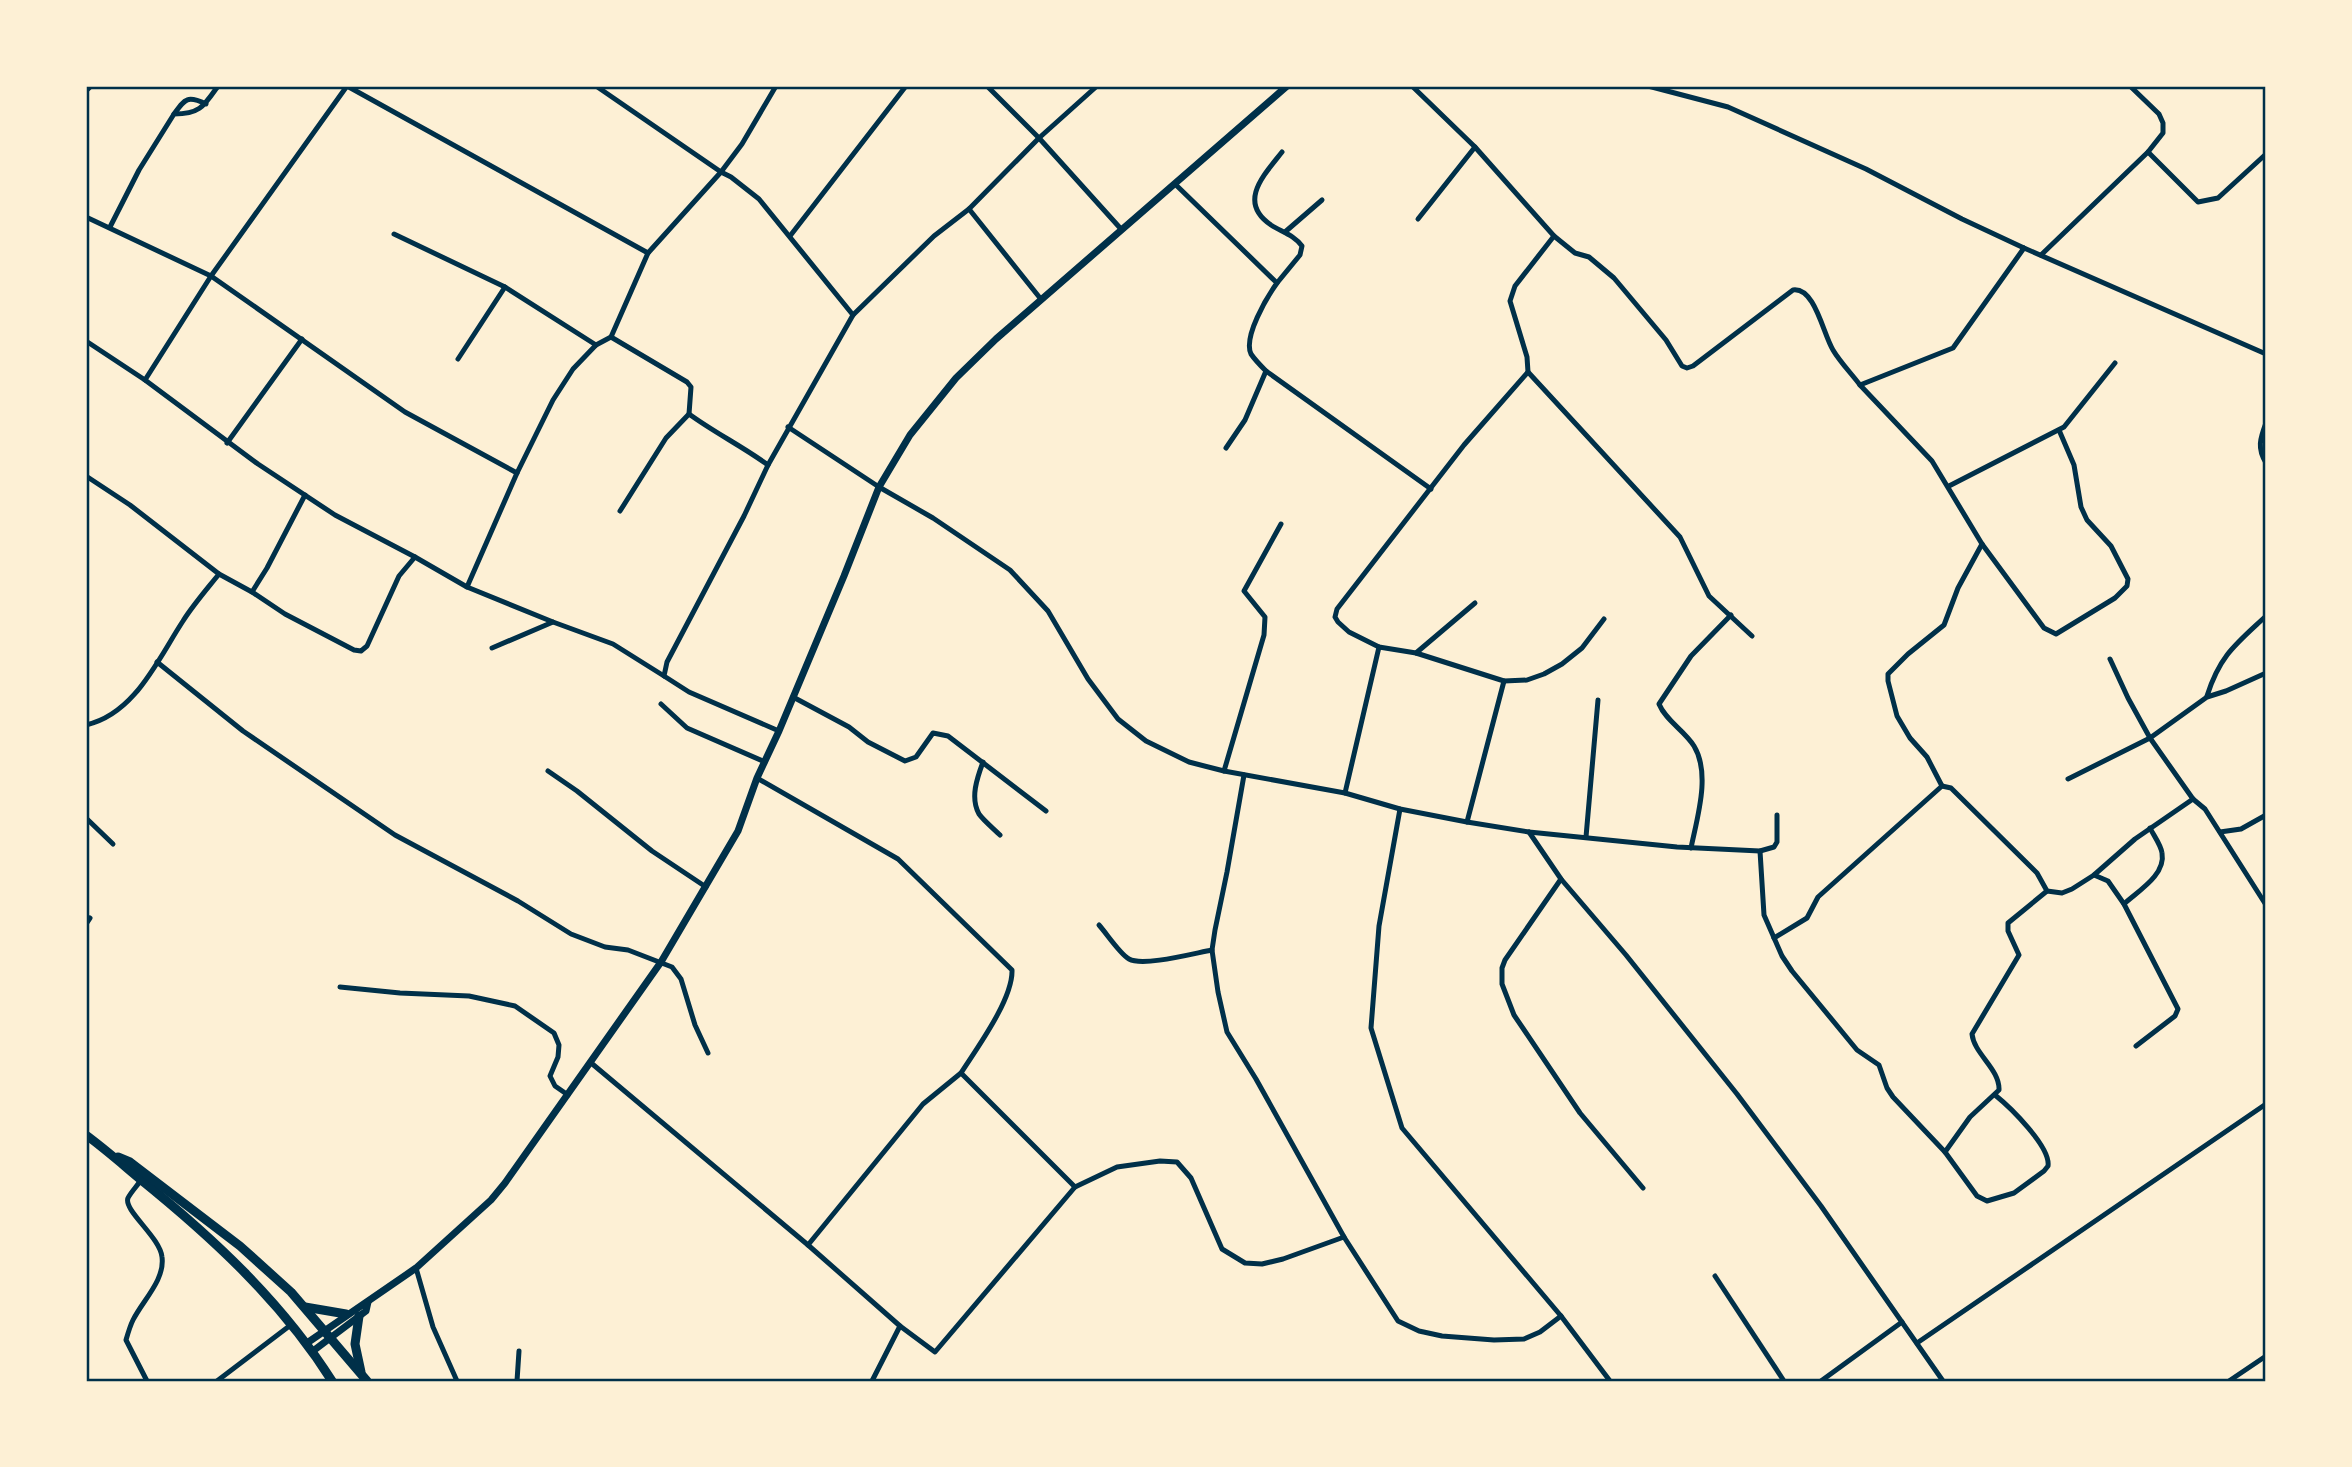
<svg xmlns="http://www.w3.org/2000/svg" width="2352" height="1467" viewBox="0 0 2352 1467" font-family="Raleway,sans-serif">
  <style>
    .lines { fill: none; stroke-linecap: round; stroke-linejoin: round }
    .minor { stroke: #003049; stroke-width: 5 }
    .secondary { stroke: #003049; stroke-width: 7 }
    .trunk { stroke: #003049; stroke-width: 9 }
    .neatline { fill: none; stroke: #003049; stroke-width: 2.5 }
  </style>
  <rect width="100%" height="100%" fill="#fdf0d5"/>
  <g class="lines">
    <g class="minor">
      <path d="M347 86 648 253"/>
      <path d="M596 86 721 172 742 144 776 86"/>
      <path d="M987 86 1039 138 1097 86"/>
      <path d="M1412 86 1475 147 1554 236 1575 253 1589 257 1614 278 1666 340 1682 366 1687 368 1693 366 1793 290C1815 287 1823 334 1833 350 1840 362 1851 373 1860 385"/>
      <path d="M1648 86 1728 107 1866 169 1962 219 2024 248 2266 354"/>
      <path d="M88 89 91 86"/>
      <path d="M174 114C185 99 187 95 206 104"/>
      <path d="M2148 152 2198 202 2218 198 2266 154"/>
      <path d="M1175 184 1277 283C1267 297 1243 337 1251 354 1255 360 1261 366 1266 371L1431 489"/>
      <path d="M969 209 1039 138 1121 229"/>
      <path d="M86 217 211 276 405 412 517 473"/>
      <path d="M1418 219 1475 147"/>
      <path d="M110 227 139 170 174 114C200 114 204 106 218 86"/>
      <path d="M1285 232 1322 200"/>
      <path d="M394 234 505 287"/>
      <path d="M790 236 906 86"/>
      <path d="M1554 236 1515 286 1510 301 1527 357 1528 372 1464 445 1337 609 1335 617 1338 622 1349 632 1379 647 1416 653 1504 681 1527 680 1544 674 1562 664 1582 648 1604 619"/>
      <path d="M2024 248 1953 348 1860 385 1932 461 1982 544 2044 628 2056 634 2115 598 2127 586 2128 579 2111 546 2087 520 2081 507 2074 465 2059 430"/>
      <path d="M2041 255 2148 152 2163 133V123L2159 114 2130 86"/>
      <path d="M1277 283 1300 255 1302 246C1294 235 1282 232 1271 225 1237 202 1264 175 1282 152"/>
      <path d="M611 337 687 382 691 387 689 414"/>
      <path d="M86 341 145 380 258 464 335 515 415 557 467 587 553 622 613 644 664 676"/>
      <path d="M458 359 505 287 596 345"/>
      <path d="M1528 372 1680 537 1709 596 1752 636"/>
      <path d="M145 380 211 276 347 86"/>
      <path d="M2266 423C2260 439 2257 448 2266 463"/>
      <path d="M788 427 879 487 933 518 1010 570 1048 611 1088 679 1118 719 1146 741 1189 762 1224 771 1345 793 1400 809 1467 822 1529 832 1677 847 1760 851 1774 847 1777 842V815"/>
      <path d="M227 443 302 339"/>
      <path d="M1226 448 1245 420 1266 371"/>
      <path d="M768 465 744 516 667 662 664 676 689 692 779 731"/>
      <path d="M86 476 130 505 219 574 252 592 267 568 305 495"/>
      <path d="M1949 486 2064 427 2115 363"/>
      <path d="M620 511 666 438 689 414C715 433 742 446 768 465L853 315 934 236 969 209 1040 298"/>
      <path d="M467 587 517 473 553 400 573 369 596 345 611 337 648 253 721 172 731 177 759 199 853 315"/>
      <path d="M252 592 285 614 354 650 361 651 367 646 399 576 415 557"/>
      <path d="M492 648 553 622"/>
      <path d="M1416 653 1475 603"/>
      <path d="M2110 659 2128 698 2150 738 2193 799 2205 809 2266 905"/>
      <path d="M157 662 243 731 395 835 518 901 571 934 605 947 628 950 672 967 681 979 695 1025 708 1053"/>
      <path d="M2207 696C2220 655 2236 644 2266 616"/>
      <path d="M793 697 849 727 868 742 905 761 916 757 933 733 948 736 1046 811"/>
      <path d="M661 704 687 728 765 762"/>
      <path d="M86 725C135 714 158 659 183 621 193 605 207 589 219 574"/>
      <path d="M983 762C977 778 970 798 979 814 984 821 994 829 1000 835"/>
      <path d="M548 771 577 791 652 851 706 887"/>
      <path d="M1224 771 1264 635 1265 617 1244 591 1281 524"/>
      <path d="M757 778 898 859 1012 970C1013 999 977 1048 961 1073"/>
      <path d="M2068 779 2150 738 2207 697 2226 691 2266 673"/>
      <path d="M1942 786 1927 757 1910 738 1897 716 1888 681V674L1908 654 1944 625 1958 588 1982 544"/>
      <path d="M1345 793 1379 647"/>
      <path d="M1400 809 1379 926 1371 1028 1402 1128 1561 1316 1610 1381"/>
      <path d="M86 818 113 844"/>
      <path d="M1467 822 1504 681"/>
      <path d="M1529 832 1561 879 1626 955 1737 1094 1821 1206 1943 1381"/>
      <path d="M2220 832 2241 829 2266 815"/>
      <path d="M1586 837 1598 700"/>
      <path d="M1691 848C1697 818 1711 774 1694 746 1684 730 1666 721 1659 704L1691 656 1731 615"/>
      <path d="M1760 851 1764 915 1782 956 1792 971 1857 1050 1879 1065 1887 1088 1893 1097 1945 1152 1970 1117 1999 1090C2000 1069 1974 1054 1972 1034L2019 955 2008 931V923L2047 891"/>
      <path d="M2094 875 2108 881 2124 904 2178 1009 2175 1016 2136 1046"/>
      <path d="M1561 879 1505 960 1502 968V984L1514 1015 1580 1113 1643 1188"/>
      <path d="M2124 904C2138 891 2166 875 2162 853 2161 845 2154 836 2150 828"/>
      <path d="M86 924 90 918"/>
      <path d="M1099 925C1107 934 1120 954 1129 959 1143 967 1195 953 1212 950"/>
      <path d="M1774 938 1807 918 1818 897 1942 786 1951 788 2037 873 2047 891 2062 893 2072 889 2094 875 2135 839 2193 799"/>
      <path d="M340 987 400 993 469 996 515 1006 554 1033 559 1045 558 1057 550 1076 555 1086 568 1095"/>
      <path d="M590 1062 808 1245 900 1326 935 1352 1075 1187 1117 1167 1160 1161 1177 1162 1191 1178 1222 1249 1245 1263 1262 1264 1283 1259 1344 1237 1256 1079 1227 1032 1218 992 1212 950 1215 930 1227 872 1244 775"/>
      <path d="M1945 1152 1977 1196 1987 1201 2014 1193 2044 1171 2048 1166C2051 1147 2010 1107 1995 1095"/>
      <path d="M141 1180C137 1186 131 1192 128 1198 123 1210 160 1237 162 1257 165 1280 143 1300 133 1320 130 1326 128 1333 126 1340L147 1381"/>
      <path d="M1344 1237 1398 1321 1419 1331 1442 1336 1494 1340 1524 1339 1540 1332 1561 1316"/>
      <path d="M808 1245 923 1104 961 1073 1075 1187"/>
      <path d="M416 1268 433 1327 457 1381"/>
      <path d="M1715 1276 1784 1381"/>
      <path d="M1917 1343 2266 1104"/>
      <path d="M217 1381 292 1324"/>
      <path d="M517 1381 519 1351"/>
      <path d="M872 1381 900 1326"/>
      <path d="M1821 1381 1902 1322"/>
      <path d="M2229 1381 2266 1356"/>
    </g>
    <g class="secondary">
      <path d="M307 1343 416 1268 491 1200 505 1183 661 962 738 831 757 778 779 731 844 576 879 487 910 435 956 378 996 339 1287 86"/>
      <path d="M313 1351 366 1311 368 1302"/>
    </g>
    <g class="trunk">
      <path d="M86 1135C105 1149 122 1164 140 1179 213 1238 282 1302 332 1381"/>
      <path d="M118 1157 130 1162 240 1246 291 1292 367 1381"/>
      <path d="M305 1307 346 1314"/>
      <path d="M359 1316 355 1344 361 1372"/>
    </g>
  </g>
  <rect width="2352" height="1467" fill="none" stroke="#fdf0d5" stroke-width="175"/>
  <rect x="88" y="88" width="2176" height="1292" class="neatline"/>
</svg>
